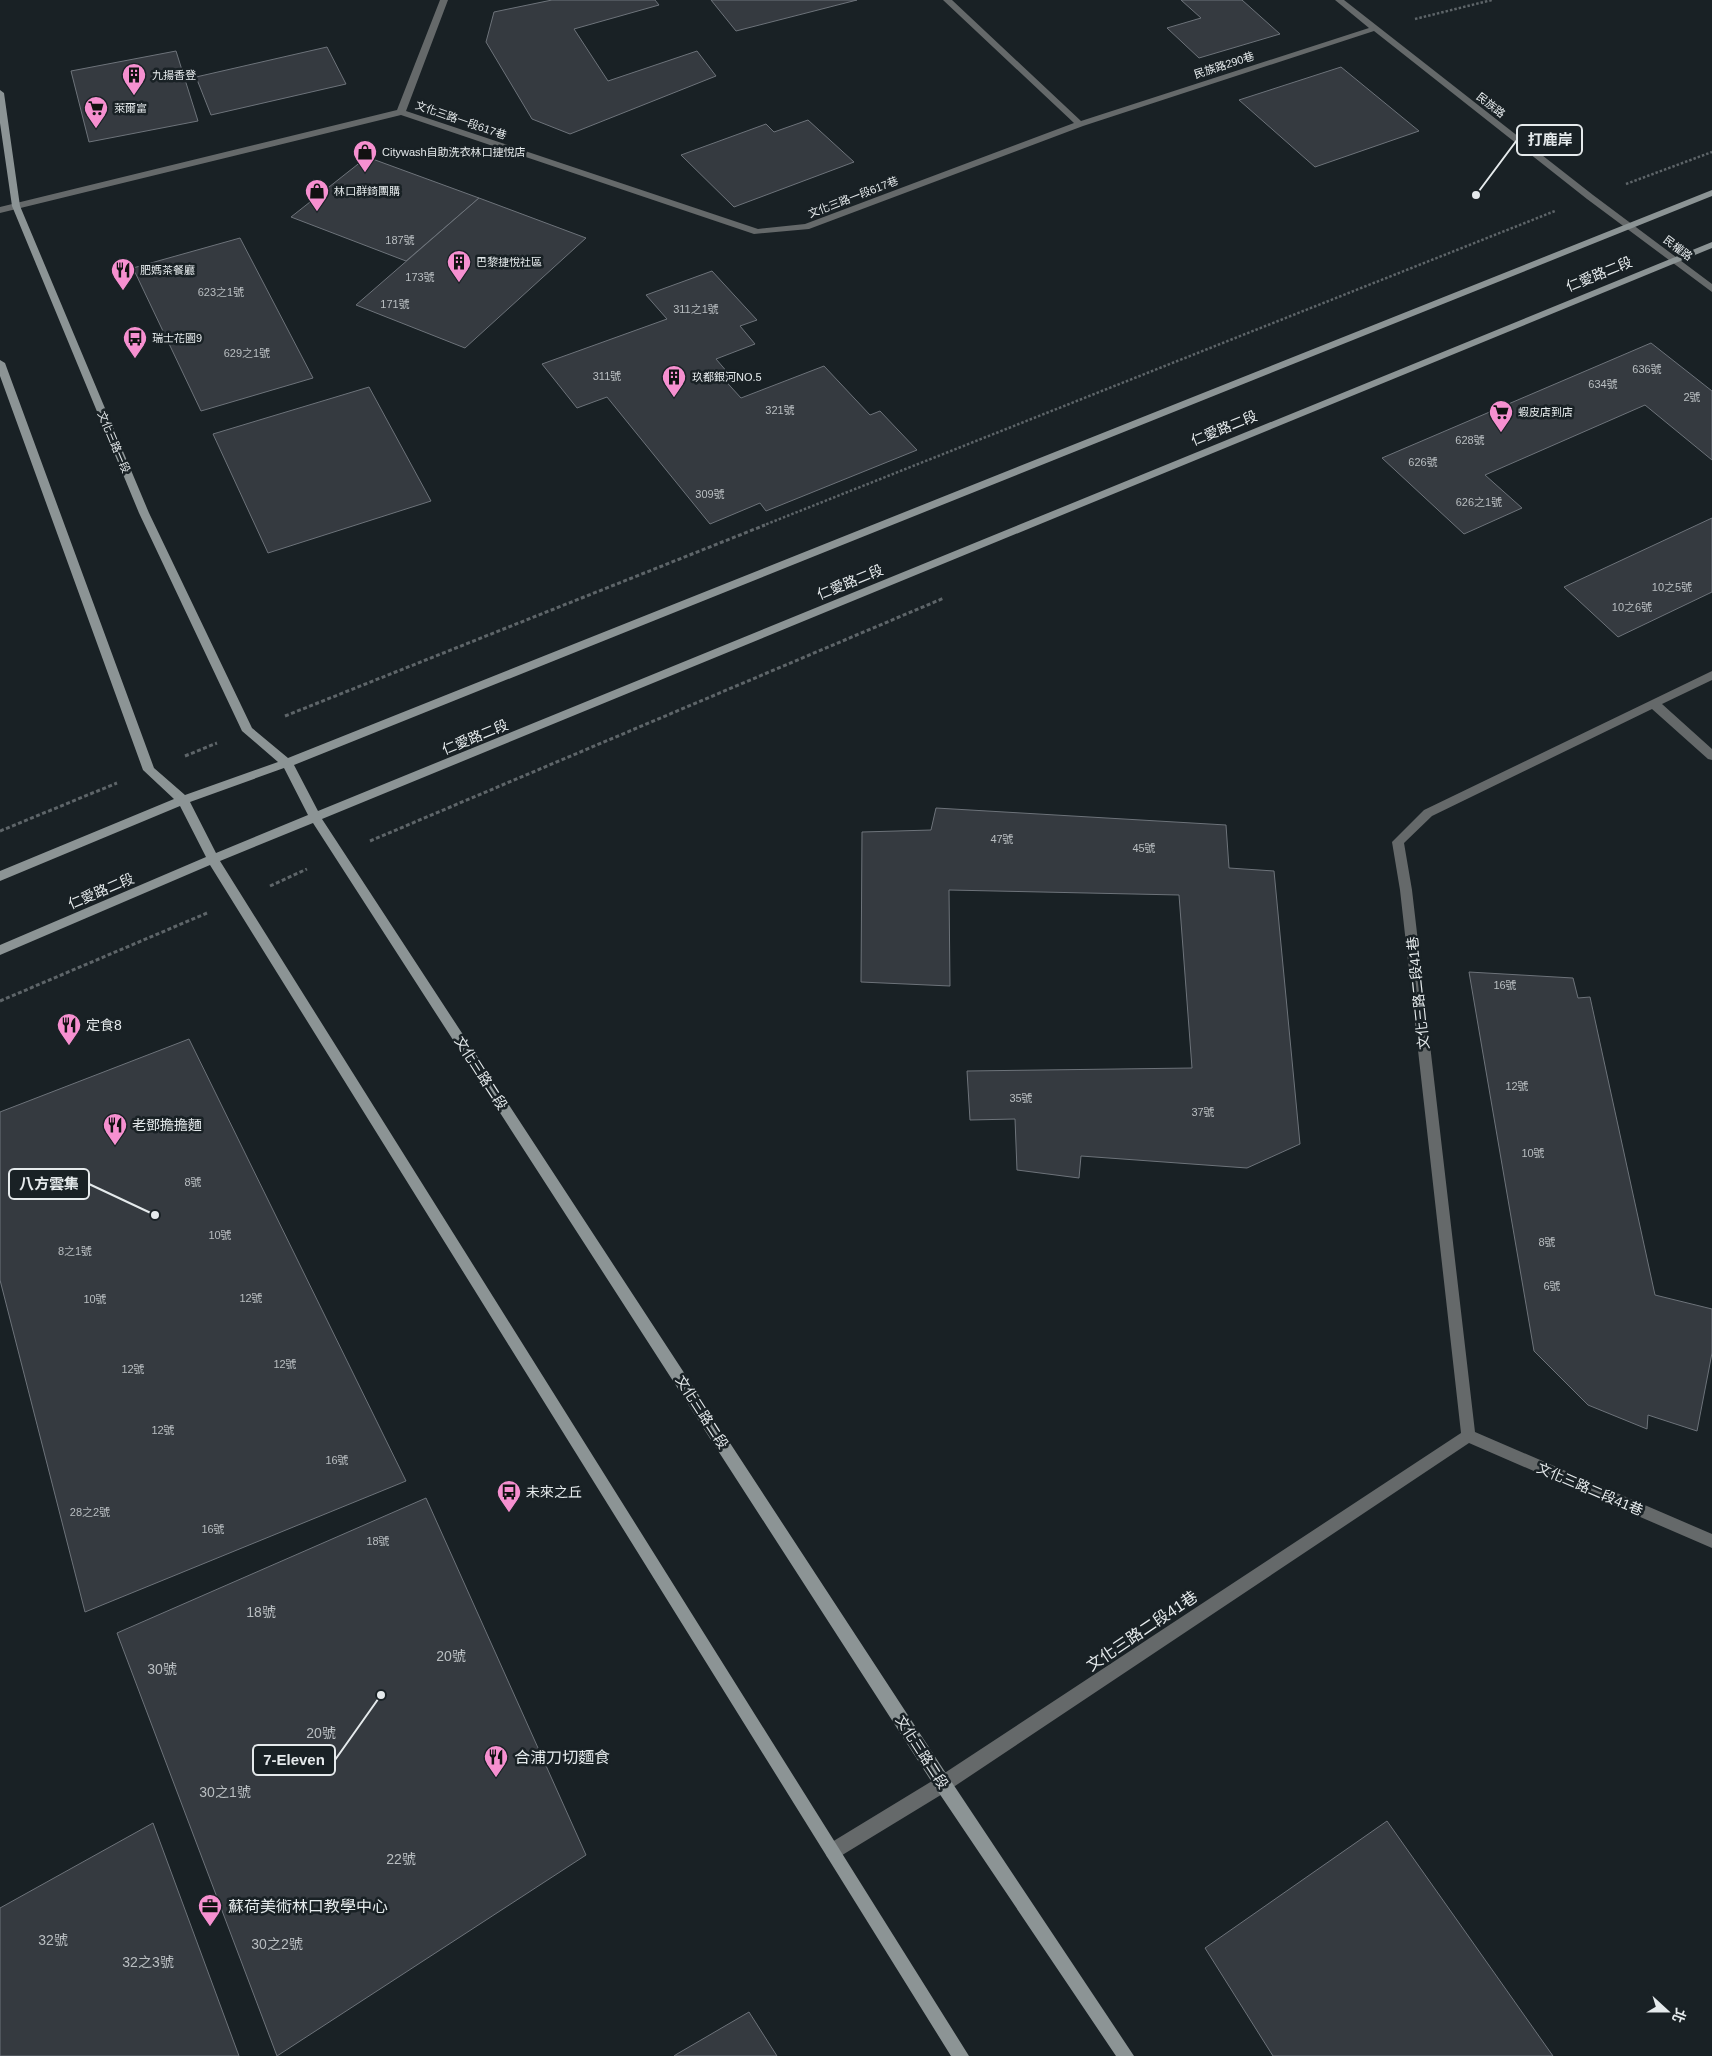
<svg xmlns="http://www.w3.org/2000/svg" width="1712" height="2056" viewBox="0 0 1712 2056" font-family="Helvetica,'Noto Sans TC',sans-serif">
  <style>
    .building { fill: #353a40; stroke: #6d737a }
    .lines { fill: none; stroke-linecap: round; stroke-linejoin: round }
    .path-far1 { stroke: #5e6569; stroke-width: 2.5; stroke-dasharray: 2.5 2; stroke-linecap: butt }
    .path { stroke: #5e6569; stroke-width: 3; stroke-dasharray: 4 2.5; stroke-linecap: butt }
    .street { fill: #65696a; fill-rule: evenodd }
    .secondary { fill: #8c9495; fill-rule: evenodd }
    .labels { text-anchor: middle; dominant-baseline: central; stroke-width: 5; stroke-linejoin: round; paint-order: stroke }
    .far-street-label { font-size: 11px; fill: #e5eaec; stroke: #192125 }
    .far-poi-label { font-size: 11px; fill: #e5eaec; stroke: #192125; text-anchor: start }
    .number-label { font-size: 11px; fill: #b9bec1 }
    .street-label { font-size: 14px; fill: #e5eaec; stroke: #192125 }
    .poi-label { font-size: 14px; fill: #e5eaec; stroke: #192125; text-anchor: start }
    .near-number-label { font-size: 14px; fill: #b9bec1 }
    .near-street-label { font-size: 16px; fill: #e5eaec; stroke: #192125 }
    .near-poi-label { font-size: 16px; fill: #e5eaec; stroke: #192125; text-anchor: start }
    .leader { fill: none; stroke: #e5eaec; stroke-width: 2 }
    .callout-dot { fill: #e5eaec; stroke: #192125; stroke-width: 2 }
    .callout { fill: #192125; stroke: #e5eaec; stroke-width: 2 }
    .callout-label { font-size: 15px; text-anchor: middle; font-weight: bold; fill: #e5eaec }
  </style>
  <rect width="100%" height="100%" fill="#192125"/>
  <g class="building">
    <path d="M552 0H655L659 5 574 29 608 81 697 51 716 76 570 134 532 119 486 42 494 12Z"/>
    <path d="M711 0H857L736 31Z"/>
    <path d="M1181 0H1242L1280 34 1199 58 1167 28 1201 18Z"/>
    <path d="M327 47 346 84 211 115 196 77Z"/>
    <path d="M176 51 198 121 89 142 71 71Z"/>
    <path d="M1341 67 1419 131 1315 167 1239 100Z"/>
    <path d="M808 120 854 162 734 207 681 155 766 124 774 132Z"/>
    <path d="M367 157 479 198 406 261 291 217Z"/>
    <path d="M479 198 586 238 465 348 356 305Z"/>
    <path d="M240 238 313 378 201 411 133 268Z"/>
    <path d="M712 271 757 320 740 326 755 344 716 359 728 373 721 376 741 398 824 366 870 415 880 411 917 450 766 511 760 503 710 524 607 397 577 408 542 364 667 319 646 295Z"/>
    <path d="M1651 343 1712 391V460L1645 405 1485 475 1522 508 1464 534 1382 458Z"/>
    <path d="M369 387 431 501 268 553 213 434Z"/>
    <path d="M1712 518V592L1618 637 1564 587Z"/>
    <path d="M936 808 1226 825 1229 868 1274 871 1300 1144 1247 1168 1081 1156 1079 1178 1017 1170 1015 1119 970 1120 967 1071 1192 1068 1179 895 949 890 950 986 861 982 862 832 931 830Z"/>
    <path d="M1469 972 1573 978 1578 998 1590 997 1655 1295 1712 1309V1353L1697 1431 1648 1415 1647 1429 1588 1405 1534 1351Z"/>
    <path d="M189 1039 406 1481 85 1612 0 1280V1112Z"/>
    <path d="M426 1498 586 1855 277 2056 117 1633Z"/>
    <path d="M1387 1821 1553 2056H1273L1205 1948Z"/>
    <path d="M153 1823 239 2056H0V1908Z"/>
    <path d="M749 2012 777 2056H674L677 2054Z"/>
  </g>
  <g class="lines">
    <g class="path-far1">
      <path d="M1415 19 1492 0"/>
      <path d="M1626 184 1712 152"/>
      <path d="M762 526 1555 211"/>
    </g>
    <g class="path">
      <path d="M285 716 765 525"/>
      <path d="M185 756 217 743"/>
      <path d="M0 831 117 783"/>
      <path d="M370 841 944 598"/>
      <path d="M270 886 307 869"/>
      <path d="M0 1001 207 913"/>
    </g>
    <g class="street">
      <path d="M440 0H448L406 111 758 229 805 224 1074 123 943 0H952L1081 121 1369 28 1335 0H1344L1593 195 1712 284V292L1587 199 1374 31 1083 126 809 229 754 234 401 115 0 213V207L397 110Z"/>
      <path d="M1712 671V680L1662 704 1712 749V760L1708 759 1652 709 1432 816 1404 843 1412 890 1475 1432 1712 1534V1548L1469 1443 949 1790 839 1857 833 1859 827 1857 825 1851 827 1845 937 1778 1461 1433 1400 890 1392 842 1424 810Z"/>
    </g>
    <path class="secondary" d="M0 90 4 93 20 206 149 513 252 728 288 758 1712 190V196L294 765 318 811 1712 242V248L322 819 949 1778 1134 2056H1116L937 1790 313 823 220 861 969 2056H951L210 865 0 955V945L206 857 180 806 0 881V871L174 799 143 770 0 376V360L5 363 154 768 185 795 278 762 242 731 139 513 12 206 0 123ZM284 768 308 815 216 853 190 802Z"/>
  </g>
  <defs>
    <g id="building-pin" transform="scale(1.25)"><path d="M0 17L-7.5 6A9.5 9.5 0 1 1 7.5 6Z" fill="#f690d0" stroke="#192125"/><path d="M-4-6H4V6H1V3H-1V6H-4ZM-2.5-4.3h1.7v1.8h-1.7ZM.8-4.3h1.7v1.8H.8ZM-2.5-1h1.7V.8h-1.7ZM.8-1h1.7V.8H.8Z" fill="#111"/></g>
    <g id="supermarket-pin" transform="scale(1.25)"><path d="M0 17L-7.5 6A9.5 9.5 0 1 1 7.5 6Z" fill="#f690d0" stroke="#192125"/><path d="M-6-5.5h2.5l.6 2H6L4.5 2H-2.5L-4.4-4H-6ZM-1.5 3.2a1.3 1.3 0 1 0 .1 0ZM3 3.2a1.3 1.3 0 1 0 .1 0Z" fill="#111"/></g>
    <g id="shop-pin" transform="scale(1.25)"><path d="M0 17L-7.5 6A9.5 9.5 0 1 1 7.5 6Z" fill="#f690d0" stroke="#192125"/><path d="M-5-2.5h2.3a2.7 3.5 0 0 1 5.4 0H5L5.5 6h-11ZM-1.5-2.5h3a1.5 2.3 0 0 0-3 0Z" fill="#111"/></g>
    <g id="restaurant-pin" transform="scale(1.25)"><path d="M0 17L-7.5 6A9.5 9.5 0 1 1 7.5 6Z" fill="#f690d0" stroke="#192125"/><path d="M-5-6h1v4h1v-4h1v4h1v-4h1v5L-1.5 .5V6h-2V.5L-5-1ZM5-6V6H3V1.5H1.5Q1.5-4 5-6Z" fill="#111"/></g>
    <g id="bus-pin" transform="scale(1.25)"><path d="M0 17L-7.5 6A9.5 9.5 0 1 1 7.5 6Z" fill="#f690d0" stroke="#192125"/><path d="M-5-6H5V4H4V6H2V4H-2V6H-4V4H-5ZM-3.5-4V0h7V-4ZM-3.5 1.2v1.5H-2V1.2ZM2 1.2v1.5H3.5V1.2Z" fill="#111"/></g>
    <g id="office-pin" transform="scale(1.25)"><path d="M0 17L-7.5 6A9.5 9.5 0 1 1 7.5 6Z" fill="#f690d0" stroke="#192125"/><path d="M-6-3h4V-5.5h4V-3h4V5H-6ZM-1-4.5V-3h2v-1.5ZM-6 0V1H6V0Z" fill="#111"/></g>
  </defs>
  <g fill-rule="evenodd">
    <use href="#building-pin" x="134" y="75"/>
    <use href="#supermarket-pin" x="96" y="108"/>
    <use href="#shop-pin" x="365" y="152"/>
    <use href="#shop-pin" x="317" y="191"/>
    <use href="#building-pin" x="459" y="262"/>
    <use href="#restaurant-pin" x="123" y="270"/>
    <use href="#bus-pin" x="135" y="338"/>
    <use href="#building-pin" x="674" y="377"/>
    <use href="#supermarket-pin" x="1501" y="412"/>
    <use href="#restaurant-pin" x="69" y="1025"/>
    <use href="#restaurant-pin" x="115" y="1125"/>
    <use href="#bus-pin" x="509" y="1492"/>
    <use href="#restaurant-pin" x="496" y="1757"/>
    <use href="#office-pin" x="210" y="1906"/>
  </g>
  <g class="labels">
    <g class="far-street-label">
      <text transform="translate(1224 65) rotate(-18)">民族路290巷</text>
      <text transform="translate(1491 105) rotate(38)">民族路</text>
      <text transform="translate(461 120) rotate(19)">文化三路一段617巷</text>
      <text transform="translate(853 197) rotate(-21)">文化三路一段617巷</text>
      <text transform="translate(1678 248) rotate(37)">民權路</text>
      <text transform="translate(114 442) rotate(67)">文化三路一段</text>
    </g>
    <g class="far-poi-label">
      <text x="152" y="75">九揚香登</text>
      <text x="114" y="108">萊爾富</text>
      <text x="382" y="152">Citywash自助洗衣林口捷悅店</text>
      <text x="334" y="191">林口群錡團購</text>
      <text x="476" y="262">巴黎捷悅社區</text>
      <text x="140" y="270">肥媽茶餐廳</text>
      <text x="152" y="338">瑞士花園9</text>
      <text x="692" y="377">玖都銀河NO.5</text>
      <text x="1518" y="412">蝦皮店到店</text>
    </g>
    <g class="number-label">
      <text x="400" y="240">187號</text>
      <text x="420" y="277">173號</text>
      <text x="221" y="292">623之1號</text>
      <text x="395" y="304">171號</text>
      <text x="696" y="309">311之1號</text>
      <text x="247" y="353">629之1號</text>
      <text x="1647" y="369">636號</text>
      <text x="607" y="376">311號</text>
      <text x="1603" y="384">634號</text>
      <text x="1692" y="397">2號</text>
      <text x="780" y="410">321號</text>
      <text x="1470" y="440">628號</text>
      <text x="1423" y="462">626號</text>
      <text x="710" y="494">309號</text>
      <text x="1479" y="502">626之1號</text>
      <text x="1672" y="587">10之5號</text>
      <text x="1632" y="607">10之6號</text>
      <text x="1002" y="839">47號</text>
      <text x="1144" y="848">45號</text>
      <text x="1505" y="985">16號</text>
      <text x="1517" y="1086">12號</text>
      <text x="1021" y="1098">35號</text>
      <text x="1203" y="1112">37號</text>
      <text x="1533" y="1153">10號</text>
      <text x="193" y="1182">8號</text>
      <text x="220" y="1235">10號</text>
      <text x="1547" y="1242">8號</text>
      <text x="75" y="1251">8之1號</text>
      <text x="1552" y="1286">6號</text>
      <text x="251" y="1298">12號</text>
      <text x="95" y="1299">10號</text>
      <text x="285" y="1364">12號</text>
      <text x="133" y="1369">12號</text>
      <text x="163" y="1430">12號</text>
      <text x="337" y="1460">16號</text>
      <text x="90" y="1512">28之2號</text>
      <text x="213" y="1529">16號</text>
      <text x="378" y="1541">18號</text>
    </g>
    <g class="street-label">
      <text transform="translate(1599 274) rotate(-22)">仁愛路二段</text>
      <text transform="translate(1224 428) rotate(-22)">仁愛路二段</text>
      <text transform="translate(850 582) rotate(-22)">仁愛路二段</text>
      <text transform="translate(475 737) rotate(-22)">仁愛路二段</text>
      <text transform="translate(101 891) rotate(-23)">仁愛路二段</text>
      <text transform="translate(1418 993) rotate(-96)">文化三路二段41巷</text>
      <text transform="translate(481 1073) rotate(57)">文化三路二段</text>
      <text transform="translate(702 1412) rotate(57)">文化三路二段</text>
      <text transform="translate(1590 1489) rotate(23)">文化三路二段41巷</text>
      <text transform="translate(922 1752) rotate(57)">文化三路二段</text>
    </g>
    <g class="poi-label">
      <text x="86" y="1025">定食8</text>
      <text x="132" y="1125">老鄧擔擔麵</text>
      <text x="526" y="1492">未來之丘</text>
    </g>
    <g class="near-number-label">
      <text x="261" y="1612">18號</text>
      <text x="451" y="1656">20號</text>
      <text x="162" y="1669">30號</text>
      <text x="321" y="1733">20號</text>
      <text x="225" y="1792">30之1號</text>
      <text x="401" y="1859">22號</text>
      <text x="53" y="1940">32號</text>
      <text x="277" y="1944">30之2號</text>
      <text x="148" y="1962">32之3號</text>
    </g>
    <g class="near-street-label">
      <text transform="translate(1142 1631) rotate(-34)">文化三路二段41巷</text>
    </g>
    <g class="near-poi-label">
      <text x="514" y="1757">合浦刀切麵食</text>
      <text x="228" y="1906">蘇荷美術林口教學中心</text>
    </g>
  </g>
  <path class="leader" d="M1476 195L1517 140M155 1215L89 1184M381 1695L335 1760"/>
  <g class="callout-dot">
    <circle cx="1476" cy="195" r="5"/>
    <circle cx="155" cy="1215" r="5"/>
    <circle cx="381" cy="1695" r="5"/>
  </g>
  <g class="callout">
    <rect x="1517" y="125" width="65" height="30" rx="5"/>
    <rect x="9" y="1169" width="80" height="30" rx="5"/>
    <rect x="253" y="1745" width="82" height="30" rx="5"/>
  </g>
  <g class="callout-label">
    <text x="1550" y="145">打鹿岸</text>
    <text x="49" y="1189">八方雲集</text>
    <text x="294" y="1765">7-Eleven</text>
  </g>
  <g transform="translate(1667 2011) rotate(111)" stroke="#192125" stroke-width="4" paint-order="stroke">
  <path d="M0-4L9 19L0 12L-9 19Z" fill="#e5eaec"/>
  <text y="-8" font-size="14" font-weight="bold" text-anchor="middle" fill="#e5eaec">北</text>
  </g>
</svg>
